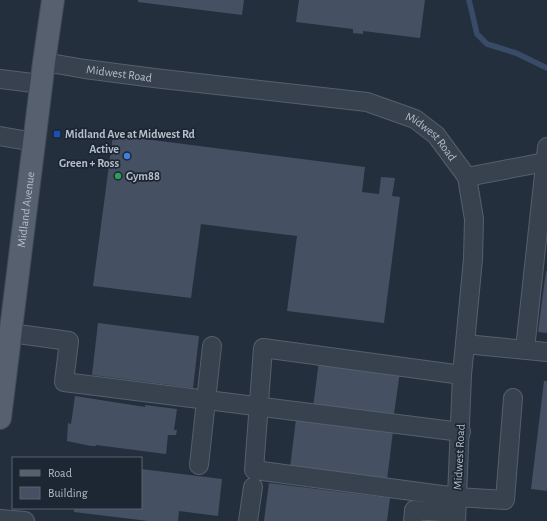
<svg xmlns="http://www.w3.org/2000/svg" width="547" height="521" viewBox="0 0 547 521" font-family="'Alegreya Sans',sans-serif">
  <style>
    .lines { fill: none; stroke-linecap: round; stroke-linejoin: round }
    .stream { stroke: #394c67; stroke-width: 5.5 }
    .building { fill: #455162 }
    .minor-casing { stroke: #565f6c; stroke-width: 20 }
    .major-casing { stroke: #414a57; stroke-width: 24 }
    .minor { stroke: #38414e; stroke-width: 18 }
    .major { stroke: #56606e; stroke-width: 22 }
    .transit-dot { fill: #1a4fb4; stroke: #1d2633; stroke-width: 1.5 }
    .shop-dot { fill: #3f7fe0; stroke: #1d2633; stroke-width: 1.5 }
    .leisure-dot { fill: #2e9e5b; stroke: #1d2633; stroke-width: 1.5 }
    .labels { text-anchor: middle; dominant-baseline: central; stroke-width: 3.5; stroke-linejoin: round; paint-order: stroke }
    .street-label { font-size: 12px; fill: #b4bcc9; stroke: #1d2633 }
    .poi-label { font-size: 12px; font-weight: bold; fill: #b4bcc9; stroke: #1d2633; text-anchor: start }
  </style>
  <rect width="100%" height="100%" fill="#242f3e"/>
  <g class="lines">
    <path class="stream" d="M469 0 477 34 487 44 516 53 547 68"/>
  </g>
  <g class="building">
    <path d="M138 0H244L242 15 138 2Z"/>
    <path d="M299 0H425L420 38 363 31V34L353 33V29L296 22Z"/>
    <path d="M113 135 365 167 362 192 379 194 381 177 395 178 392 196 400 197 384 323 287 311 297 236 240 229 201 224 191 298 93 286Z"/>
    <path d="M546 271H547V333L538 332Z"/>
    <path d="M98 323 199 336 193 388 92 375Z"/>
    <path d="M319 360 400 371 394 414 381 412V417L313 408Z"/>
    <path d="M544 381H547V491L531 489Z"/>
    <path d="M75 396 145 407V405L177 409 174 430H177L176 435H168L166 454 96 445V446H91L67 441 68 423 71 424Z"/>
    <path d="M296 419 393 431 387 480 290 468Z"/>
    <path d="M141 469 222 479 218 516 179 511 178 521H148L74 512V508H141Z"/>
    <path d="M269 483 390 498 387 521H264Z"/>
  </g>
  <g class="lines">
    <g class="minor-casing">
      <g id="minor">
        <path id="s1" d="M44 62 85 69 154 78 367 102 415 119 436 135 467 177 474 219 473 259 462 375 456 521"/>
        <path d="M0 79 41 84"/>
        <path d="M0 136 34 142"/>
        <path d="M467 177 545 162"/>
        <path d="M11 333 69 341 64 382 461 432"/>
        <path d="M465 344 547 352"/>
        <path d="M525 349 547 147"/>
        <path d="M462 375 263 348 254 470 457 497 505 500 513 398"/>
        <path d="M199 465 212 346"/>
        <path d="M0 519 25 521"/>
        <path d="M248 521 253 487"/>
        <path d="M413 521 414 510 456 513"/>
      </g>
    </g>
    <g class="major-casing">
      <g id="major">
        <path id="s2" d="M0 418 44 62 53 0"/>
      </g>
    </g>
    <use href="#minor" class="minor"/>
    <use href="#major" class="major"/>
  </g>
  <rect class="transit-dot" x="53" y="130" width="8" height="8" rx="2"/>
  <circle class="shop-dot" cx="127" cy="156" r="4"/>
  <circle class="leisure-dot" cx="118" cy="176" r="4"/>
  <g class="labels">
    <g class="street-label">
      <text stroke="none"><textPath href="#s1" startOffset="76">Midwest Road</textPath></text>
      <text stroke="none"><textPath href="#s1" startOffset="400">Midwest Road</textPath></text>
      <text stroke="none"><textPath href="#s2" startOffset="210">Midland Avenue</textPath></text>
      <text transform="translate(459 457) rotate(-87)">Midwest Road</text>
    </g>
    <g class="poi-label">
      <text x="65" y="134">Midland Ave at Midwest Rd</text>
      <text x="119" y="149" text-anchor="end">Active<tspan x="119" dy="14">Green + Ross</tspan></text>
      <text x="126" y="176">Gym88</text>
    </g>
  </g>
  <rect x="12" y="457" width="130" height="52" fill="#1d2633" stroke="#59626f"/>
  <rect x="20" y="470" width="20" height="6" fill="#56606e" stroke="#59626f"/>
  <text x="48" y="477" font-size="12" fill="#b4bcc9">Road</text>
  <rect x="20" y="487" width="20" height="12" fill="#455162" stroke="#59626f"/>
  <text x="48" y="497" font-size="12" fill="#b4bcc9">Building</text>
</svg>
